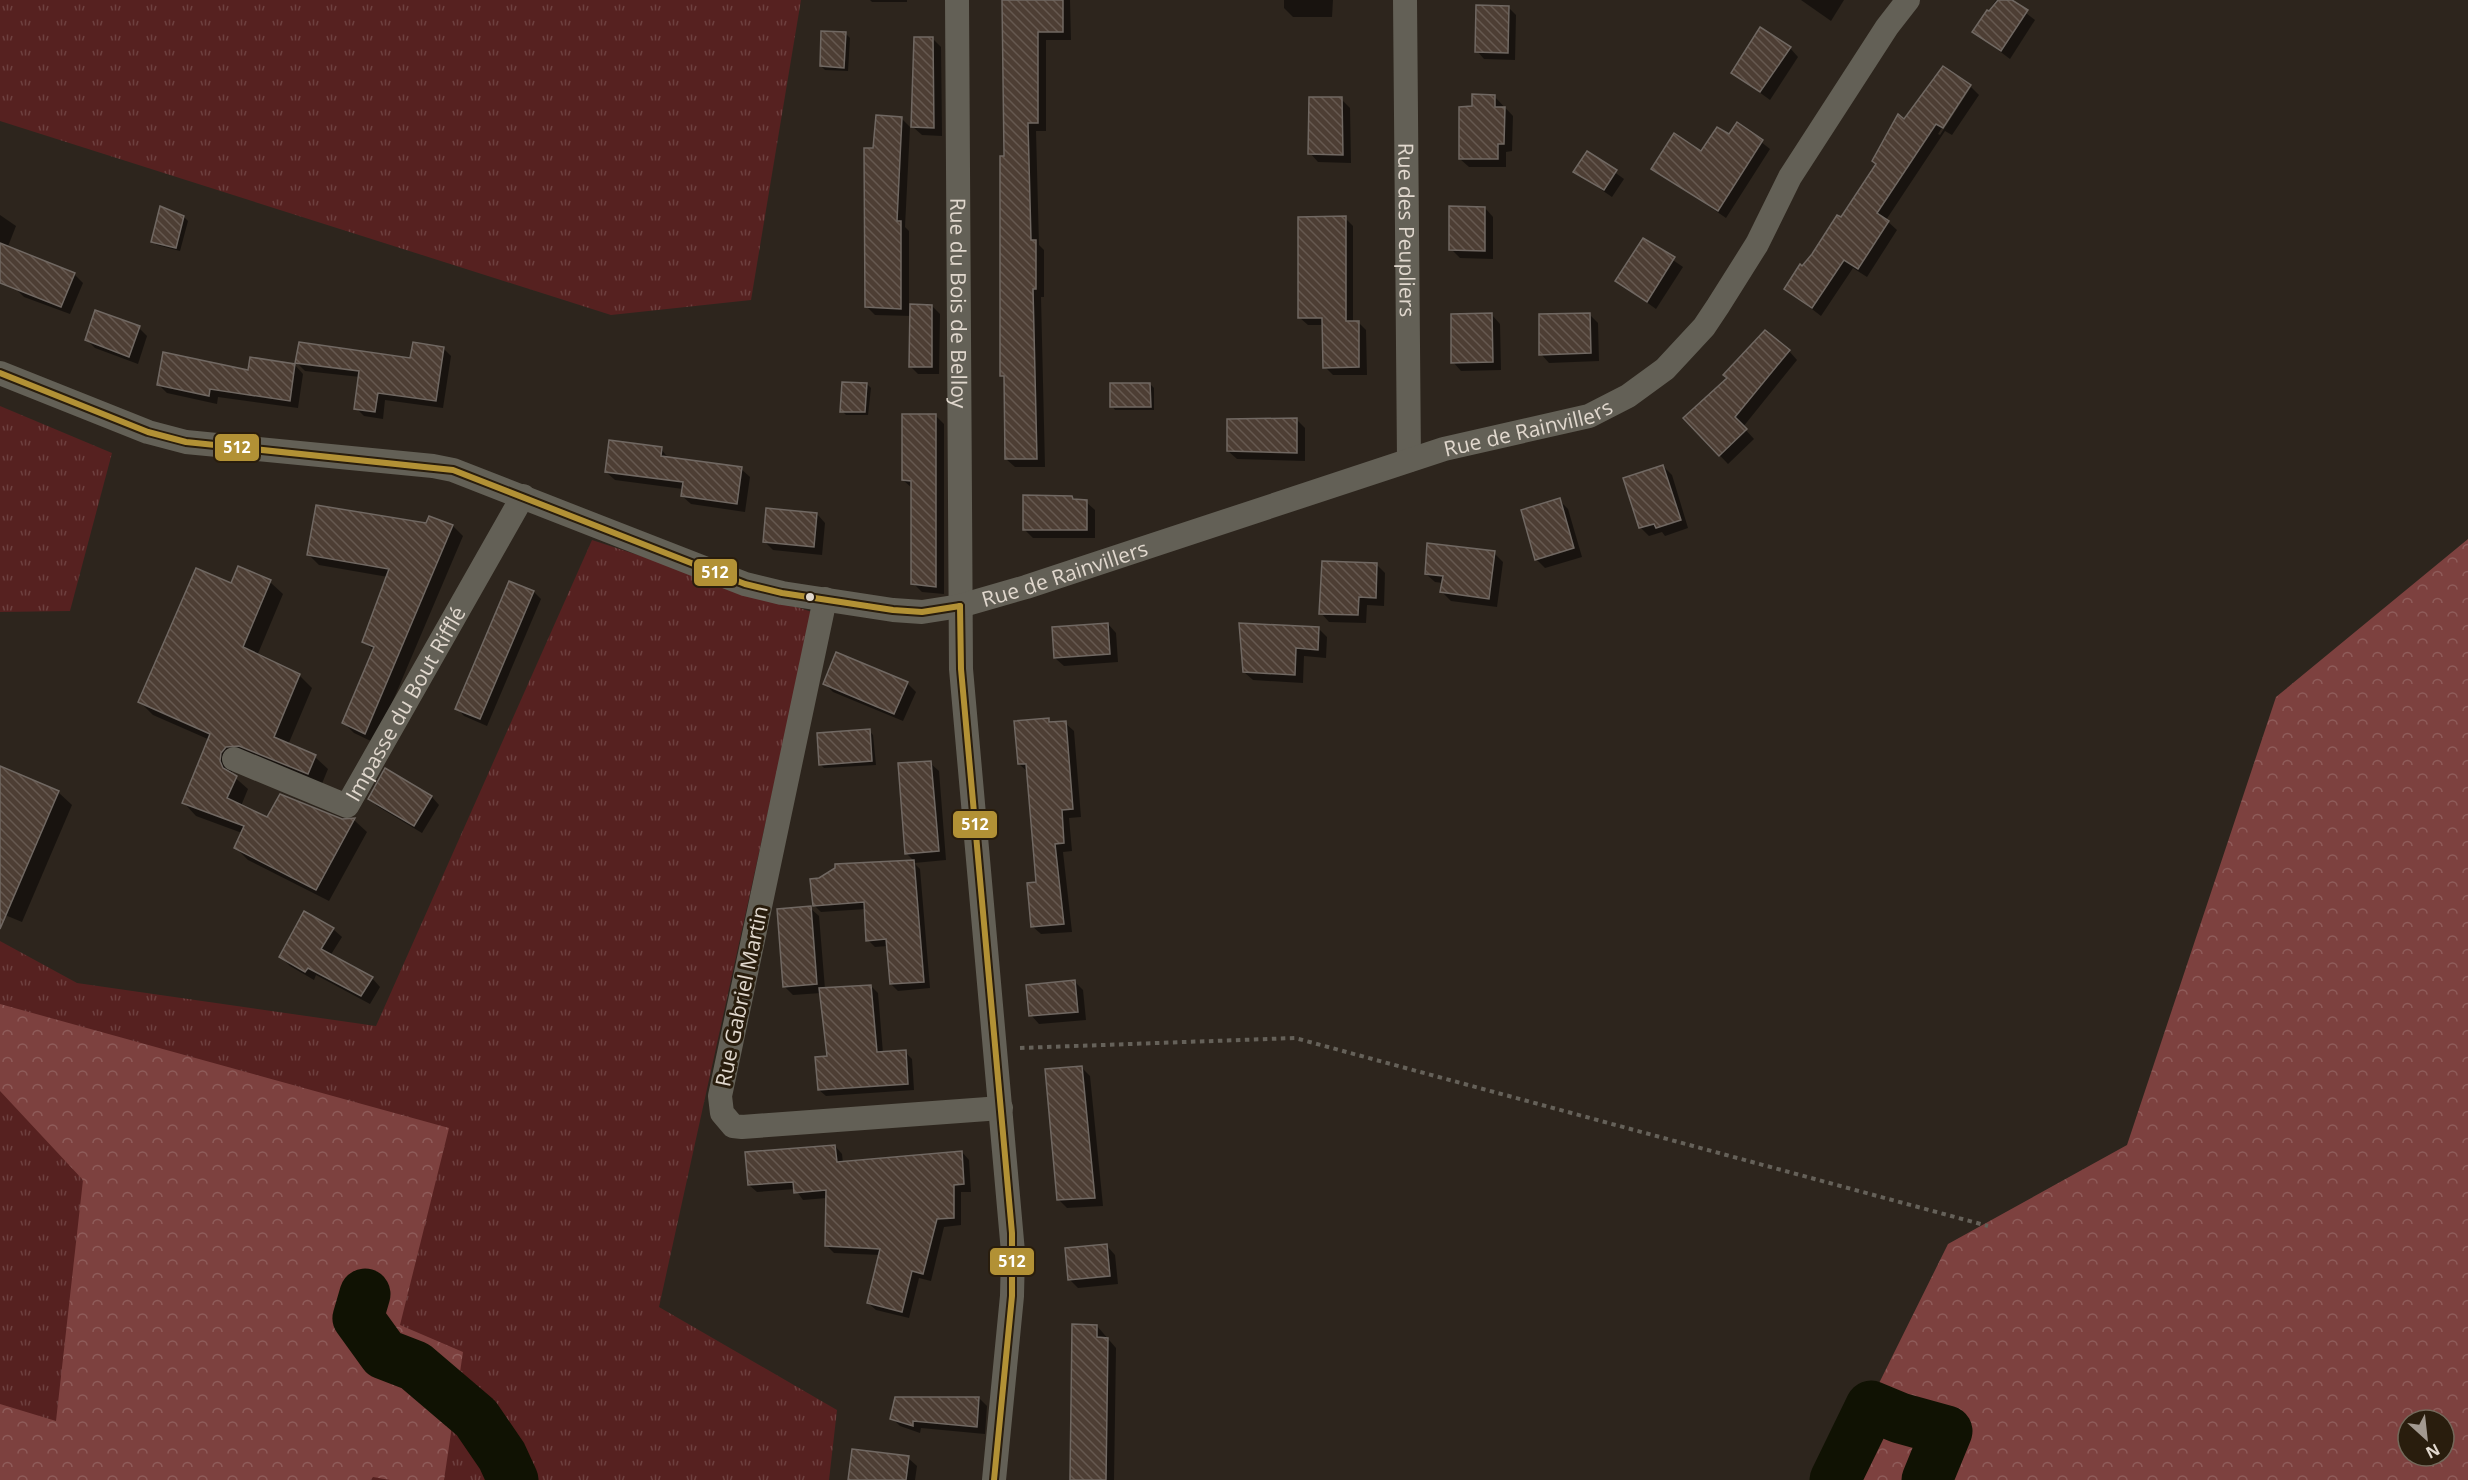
<svg xmlns="http://www.w3.org/2000/svg" width="2468" height="1480" viewBox="0 0 2468 1480" font-family="'Open Sans',sans-serif">
  <style>
    .grass { fill: url(#grass-tufts) }
    .forest { fill: url(#forest-crowns); fill-rule: evenodd }
    .shadow { fill: #0007 }
    .lines { fill: none; stroke-linecap: round; stroke-linejoin: round }
    .river { stroke: #101203; stroke-width: 51 }
    .building { fill: url(#building-back-hatch); stroke: #706862; stroke-width: 1.5 }
    .path { stroke: #656159; stroke-width: 4; stroke-dasharray: 4.5 4.5; stroke-linecap: butt }
    .minor { stroke: #636056; stroke-width: 24 }
    .bus-1-casing { stroke: #291d0d; stroke-width: 10 }
    .bus-1 { stroke: #b29135; stroke-width: 6 }
    .bus-dot { fill: #e1d8ce; stroke: #291d0d; stroke-width: 2 }
    .labels { text-anchor: middle; dominant-baseline: central; stroke-width: 6; stroke-linejoin: round; paint-order: stroke }
    .street-label { font-size: 21px; fill: #e1d8ce; stroke: #291d0d }
    .line-badge { stroke: #291d0d; stroke-width: 2 }
    .badge-label { font-size: 16px; text-anchor: middle; font-weight: bold; fill: #fff }
  </style>
  <defs>
    <pattern id="grass-tufts" width="24" height="20" patternUnits="userSpaceOnUse" patternTransform="scale(1.5)"><rect width="24" height="20" fill="#562120"/><path d="M3 7l-1-3M5 7V3M7 7l1-3M15 17l-1-3M17 17v-4M19 17l1-3" fill="none" stroke="#6e403f"/></pattern>
    <pattern id="forest-crowns" width="20" height="18" patternUnits="userSpaceOnUse" patternTransform="scale(1.5)"><rect width="20" height="18" fill="#7d413f"/><path d="M2 6a3 3 0 1 1 6 0M12 15a3 3 0 1 1 6 0" fill="none" stroke="#8f5c5a"/></pattern>
    <pattern id="building-back-hatch" width="6" height="6" patternUnits="userSpaceOnUse" patternTransform="scale(1.5)"><rect width="6" height="6" fill="#4d3e34"/><path d="M-1 5l2 2M0 0l6 6M5-1l2 2" fill="none" stroke="#665950"/></pattern>
  </defs>
  <rect width="100%" height="100%" fill="#2d251d"/>
  <g class="grass">
    <path d="M0 0H801L751 300 611 315 0 121Z"/>
    <path d="M0 406 112 453 70 611 0 612Z"/>
    <path d="M592 540 812 612 659 1307 837 1410 829 1480H0V941L77 983 376 1026Z"/>
  </g>
  <g class="forest">
    <path d="M2468 539V1480H1831L1948 1244 2127 1145 2276 697ZM2408 1420H2444V1456H2408Z"/>
    <path d="M0 1004 449 1128 400 1325 463 1352 444 1480H390L373 1477 370 1480H0V1404L56 1421 83 1180 0 1091Z"/>
  </g>
  <g class="shadow">
    <path d="M870 0H907V2H872Z"/>
    <path d="M1004 0H1070L1071 40H1046V131H1036L1039 245 1044 250V297H1041L1045 467H1015L1006 459V379L1002 375Z"/>
    <path d="M1284 0H1333L1332 17H1293L1284 8Z"/>
    <path d="M1801 0H1844L1831 21Z"/>
    <path d="M1996 0H2009L2035 20 2010 59 1974 32Z"/>
    <path d="M1508 7 1516 15 1515 60 1484 59 1477 51Z"/>
    <path d="M846 34 850 38 848 71 825 70 821 66Z"/>
    <path d="M932 38 941 47 942 136 922 135 913 127Z"/>
    <path d="M1790 48 1798 57 1770 100 1732 72Z"/>
    <path d="M1934 77 1969 85 1938 134 1940 135 1971 87 1979 95 1952 135 1945 131 1886 220 1897 230 1867 277 1853 268 1821 316 1786 289 1842 219Z"/>
    <path d="M1494 96 1513 116 1512 151 1506 152V167H1469L1460 159Z"/>
    <path d="M1341 99 1350 108 1351 163 1318 162 1310 153Z"/>
    <path d="M902 119 910 127 905 227 909 231V305L932 306 940 314 939 374H918L910 366 912 316 875 315 867 307 874 150Z"/>
    <path d="M1738 124 1770 149 1726 218 1653 168 1701 153 1730 136Z"/>
    <path d="M1588 153 1624 179 1612 197 1575 172Z"/>
    <path d="M1485 208 1493 217V259L1460 258 1451 249Z"/>
    <path d="M0 215 16 226 5 254 0 251Z"/>
    <path d="M184 217 188 221 180 251 157 245 153 241Z"/>
    <path d="M1345 218 1353 226V322H1358L1366 330 1367 375H1333L1325 367 1324 325H1308L1300 318Z"/>
    <path d="M1644 240 1683 267 1656 309 1617 281Z"/>
    <path d="M74 274 83 283 70 314 24 297 15 288Z"/>
    <path d="M1492 315 1500 324 1501 370 1461 371 1453 362Z"/>
    <path d="M1590 315 1598 323 1599 361 1549 363 1541 354Z"/>
    <path d="M139 328 147 336 138 364 95 348 87 340Z"/>
    <path d="M443 348 451 356 443 408 385 400 383 419 364 416 356 408 360 377 305 371 297 363 411 359Z"/>
    <path d="M1789 351 1797 360 1743 427 1754 439 1728 464 1685 419Z"/>
    <path d="M295 365 303 374 298 408 218 397 217 404 167 393 158 384Z"/>
    <path d="M867 384 871 388 868 415H846L842 411Z"/>
    <path d="M1150 384 1154 388V410H1115L1112 406Z"/>
    <path d="M935 415 944 424V594L922 592 913 583V489L903 480Z"/>
    <path d="M1296 419 1305 428V461L1237 459 1228 451Z"/>
    <path d="M661 449 669 459 741 469 750 477 745 512 691 504 682 496 683 489 615 480 606 472Z"/>
    <path d="M1663 466 1672 475 1688 528 1665 536 1662 532 1649 536 1640 527Z"/>
    <path d="M1072 497 1076 501 1086 502 1095 510V538H1033L1024 529Z"/>
    <path d="M1559 500 1568 509 1582 557 1545 568 1536 559Z"/>
    <path d="M817 514 825 523 822 555 773 550 764 541Z"/>
    <path d="M430 518 453 526 463 536 375 743 354 733 344 723 374 651 364 641 388 577 319 565 309 555 427 525Z"/>
    <path d="M1494 553 1503 562 1497 607 1451 601 1442 592 1443 583 1435 582 1426 574Z"/>
    <path d="M1377 565 1385 573 1384 606 1367 605 1366 623 1329 622 1321 613Z"/>
    <path d="M270 582 283 594 257 656 299 675 312 688 288 745 315 757 328 769 321 786 237 760 231 774 248 789 241 806 268 819 354 820 367 832 329 901 248 860 235 847 242 833 196 816 184 803 210 740 153 715 140 702 232 585Z"/>
    <path d="M534 592 541 599 487 726 464 716 457 708Z"/>
    <path d="M1108 624 1116 633 1118 662 1064 666 1055 658Z"/>
    <path d="M1318 628 1327 637 1326 658 1304 656 1303 683 1253 680 1244 672Z"/>
    <path d="M907 683 916 692 903 721 833 692 825 684Z"/>
    <path d="M1048 719 1052 724 1065 723 1074 731 1081 817 1069 818 1072 851 1063 852 1072 932 1041 934 1032 926 1037 884 1029 773 1019 764Z"/>
    <path d="M869 731 873 735 876 765 824 768 820 764Z"/>
    <path d="M930 763 939 771 946 860 914 863 920 869 930 988 898 991 891 984 888 946 875 947 868 940 866 909 821 912 814 905 820 879 837 869 836 866 915 862 907 854Z"/>
    <path d="M0 767 58 792 72 805 22 922 0 913Z"/>
    <path d="M386 770 432 797 439 805 422 833 377 806 369 798Z"/>
    <path d="M810 908 819 916 825 989 871 986 878 993 883 1053 905 1052 912 1059 914 1090 826 1096 819 1090 828 1057 821 993 793 995 784 986Z"/>
    <path d="M333 929 342 937 330 956 372 978 380 987 370 1004 316 975 314 980 290 966 281 957Z"/>
    <path d="M1075 982 1083 990 1086 1020 1039 1024 1031 1015Z"/>
    <path d="M1082 1068 1090 1076 1103 1206 1067 1208 1059 1200Z"/>
    <path d="M835 1146 842 1154 843 1163 962 1152 969 1160 971 1192H961V1225L944 1227 931 1281 919 1278 909 1318 876 1310 868 1303 880 1255 834 1253 826 1245 827 1198 803 1200 795 1189 757 1192 749 1185Z"/>
    <path d="M1107 1246 1115 1255 1118 1284 1078 1288 1069 1279Z"/>
    <path d="M1097 1326 1116 1348 1114 1480H1072Z"/>
    <path d="M979 1398 987 1406 985 1434 921 1428 920 1433 900 1426 892 1418Z"/>
    <path d="M908 1458 917 1466 915 1480H849Z"/>
  </g>
  <g class="lines">
    <g class="river">
      <path d="M365 1294 358 1318 384 1354 415 1366 476 1418 502 1456 513 1480"/>
      <path d="M1835 1480 1871 1406 1900 1418 1947 1431 1927 1480"/>
    </g>
  </g>
  <g class="building">
    <path d="M1002 0H1063V32H1038V123H1028L1031 240H1036V289H1033L1037 459H1005L1004 376H1000V156H1004Z"/>
    <path d="M1998 0H2012L2028 10 2001 51 1972 32 1987 10 1989 11Z"/>
    <path d="M1476 5 1509 6 1508 53 1475 52Z"/>
    <path d="M1760 27 1791 47 1760 92 1731 73Z"/>
    <path d="M821 31 846 32 844 68 820 66Z"/>
    <path d="M914 37H933L934 128 911 127Z"/>
    <path d="M1943 66 1971 85 1943 128 1936 124 1877 213 1889 221 1858 269 1844 260 1812 308 1784 289 1800 264 1802 266 1812 254 1837 215 1841 217 1876 164 1872 161 1898 114 1904 119Z"/>
    <path d="M1472 94 1495 95V107H1505L1504 144H1498V159H1459V107L1472 106Z"/>
    <path d="M1309 97H1342L1343 155 1308 154Z"/>
    <path d="M876 115 902 117 897 221H901V309L865 307 864 148H873Z"/>
    <path d="M1737 122 1763 140 1718 211 1651 169 1674 133 1701 151 1717 127 1729 134Z"/>
    <path d="M1587 151 1617 170 1604 190 1573 172Z"/>
    <path d="M160 206 184 216 176 248 151 242Z"/>
    <path d="M1449 206 1485 207V251L1449 250Z"/>
    <path d="M1346 216V321H1359V367L1323 368 1322 318H1298V217Z"/>
    <path d="M1643 238 1675 257 1647 302 1615 281Z"/>
    <path d="M0 243 75 273 61 307 0 283Z"/>
    <path d="M910 304 932 305V367H909Z"/>
    <path d="M95 310 140 326 129 357 85 340Z"/>
    <path d="M1492 313 1493 362 1451 363V314Z"/>
    <path d="M1590 313 1591 353 1539 355V314Z"/>
    <path d="M1765 330 1790 350 1735 417 1747 429 1719 456 1683 418 1727 378 1723 375Z"/>
    <path d="M299 342 410 358 413 342 444 347 436 401 378 393 375 412 354 409 359 371 295 363Z"/>
    <path d="M163 352 248 370 250 357 295 364 290 401 210 389 209 396 157 385Z"/>
    <path d="M842 382 867 383 865 412H840Z"/>
    <path d="M1110 383H1150L1151 407H1110Z"/>
    <path d="M902 414H936V587L911 584V481L902 480Z"/>
    <path d="M1297 418V453L1227 451V419Z"/>
    <path d="M609 440 662 447 661 456 742 467 737 504 681 496 683 482 605 472Z"/>
    <path d="M1663 465 1681 520 1656 528 1654 524 1639 528 1623 478Z"/>
    <path d="M1023 495 1072 496 1073 499 1087 500V530H1023Z"/>
    <path d="M1560 498 1574 548 1535 560 1521 510Z"/>
    <path d="M316 505 426 523 429 516 453 525 365 734 342 723 374 647 362 642 389 569 307 555Z"/>
    <path d="M766 508 817 513 814 547 763 542Z"/>
    <path d="M1427 543 1495 551 1489 599 1440 592 1443 576 1425 574Z"/>
    <path d="M1322 561 1377 563 1376 598 1359 597 1358 615 1319 614Z"/>
    <path d="M238 566 271 580 243 647 300 674 274 737 316 755 308 774 239 746 226 747 221 753 220 761 223 768 237 776 227 798 267 817 280 794 342 819 355 818 316 890 234 848 244 826 182 803 210 734 138 702 196 568 231 583Z"/>
    <path d="M509 581 534 591 480 719 455 709Z"/>
    <path d="M1108 623 1110 654 1054 658 1052 627Z"/>
    <path d="M1239 623 1319 627 1318 650 1296 648 1295 675 1243 672Z"/>
    <path d="M836 652 908 682 894 714 823 684Z"/>
    <path d="M1049 718V722L1066 721 1073 809 1062 810 1064 843 1055 844 1064 924 1031 927 1027 883 1036 882 1026 764H1018L1014 721Z"/>
    <path d="M870 729 872 761 819 765 817 733Z"/>
    <path d="M931 761 939 851 905 854 898 763Z"/>
    <path d="M0 766 59 791 0 929Z"/>
    <path d="M385 768 432 796 414 826 368 799Z"/>
    <path d="M914 860 924 982 890 984 886 939 866 941 864 902 813 906 810 879 819 878 835 868V864Z"/>
    <path d="M811 906 817 984 783 987 777 909Z"/>
    <path d="M304 911 334 928 321 949 373 977 361 996 308 968 305 972 279 957Z"/>
    <path d="M1075 980 1078 1012 1029 1016 1026 985Z"/>
    <path d="M871 985 877 1052 906 1050 908 1084 818 1090 815 1057 827 1056 819 988Z"/>
    <path d="M1082 1066 1095 1198 1057 1200 1045 1069Z"/>
    <path d="M835 1145 837 1162 962 1151 964 1184 954 1185V1218L937 1219 923 1274 912 1271 902 1312 867 1303 880 1249 825 1246 826 1190 794 1193 793 1182 748 1185 745 1152Z"/>
    <path d="M1107 1244 1110 1276 1068 1280 1065 1248Z"/>
    <path d="M1072 1324 1097 1325V1337L1108 1338 1106 1480H1070Z"/>
    <path d="M895 1397H979L977 1427 913 1421V1426L890 1419Z"/>
    <path d="M852 1449 909 1456 906 1480H848Z"/>
  </g>
  <g class="lines">
    <path class="path" d="M1020 1048 1295 1038 1988 1226"/>
    <g class="minor">
      <path id="s1" d="M957 0 961 669 1013 1252 1012 1296 994 1480"/>
      <path id="s2" d="M1405 0 1409 460"/>
      <path id="s3" d="M0 373 148 432 186 442 433 466 453 470 745 584 782 593 893 610 922 612 960 606 1026 587 1444 449 1589 416 1628 396 1665 369 1704 327 1718 306 1757 244 1790 177 1887 27 1908 0"/>
      <path d="M825 599 720 1096 722 1113 733 1126 742 1127 1001 1108"/>
      <path id="s4" d="M234 759 347 806 523 496"/>
    </g>
    <g class="bus-1-casing">
      <g id="bus-1">
        <path d="M0 373 148 432 186 442 453 470 745 584 782 593 893 610 922 612 960 606"/>
        <path d="M960 606 961 669 1012 1233V1296L994 1480"/>
      </g>
    </g>
    <use href="#bus-1" class="bus-1"/>
  </g>
  <circle class="bus-dot" cx="810" cy="597" r="5"/>
  <g class="labels">
    <g class="street-label">
      <text stroke="none"><textPath href="#s2" startOffset="230">Rue des Peupliers</textPath></text>
      <text stroke="none"><textPath href="#s1" startOffset="303">Rue du Bois de Belloy</textPath></text>
      <text stroke="none"><textPath href="#s3" startOffset="1594">Rue de Rainvillers</textPath></text>
      <text stroke="none"><textPath href="#s3" startOffset="1108">Rue de Rainvillers</textPath></text>
      <text stroke="none"><textPath href="#s4" startOffset="240">Impasse du Bout Rifflé</textPath></text>
      <text transform="translate(741 996) rotate(-78)">Rue Gabriel Martin</text>
    </g>
  </g>
  <g class="line-badge">
    <rect x="214" y="433" width="46" height="29" rx="6" fill="#b29135"/>
    <rect x="693" y="558" width="45" height="29" rx="6" fill="#b29135"/>
    <rect x="952" y="810" width="46" height="29" rx="6" fill="#b29135"/>
    <rect x="989" y="1247" width="46" height="29" rx="6" fill="#b29135"/>
  </g>
  <g class="badge-label">
    <text x="237" y="453">512</text>
    <text x="715" y="578">512</text>
    <text x="975" y="830">512</text>
    <text x="1012" y="1267">512</text>
  </g>
  <g transform="translate(2426 1438) rotate(153)"><circle r="28" fill="#291d0d" stroke="#73685a" stroke-width="1.5"/>
  <path d="M0-4.5L10 22L0 15L-10 22Z" fill="#a29990"/>
  <text y="-9" font-size="16" font-weight="bold" text-anchor="middle" fill="#e1d8ce">N</text>
  </g>
</svg>
